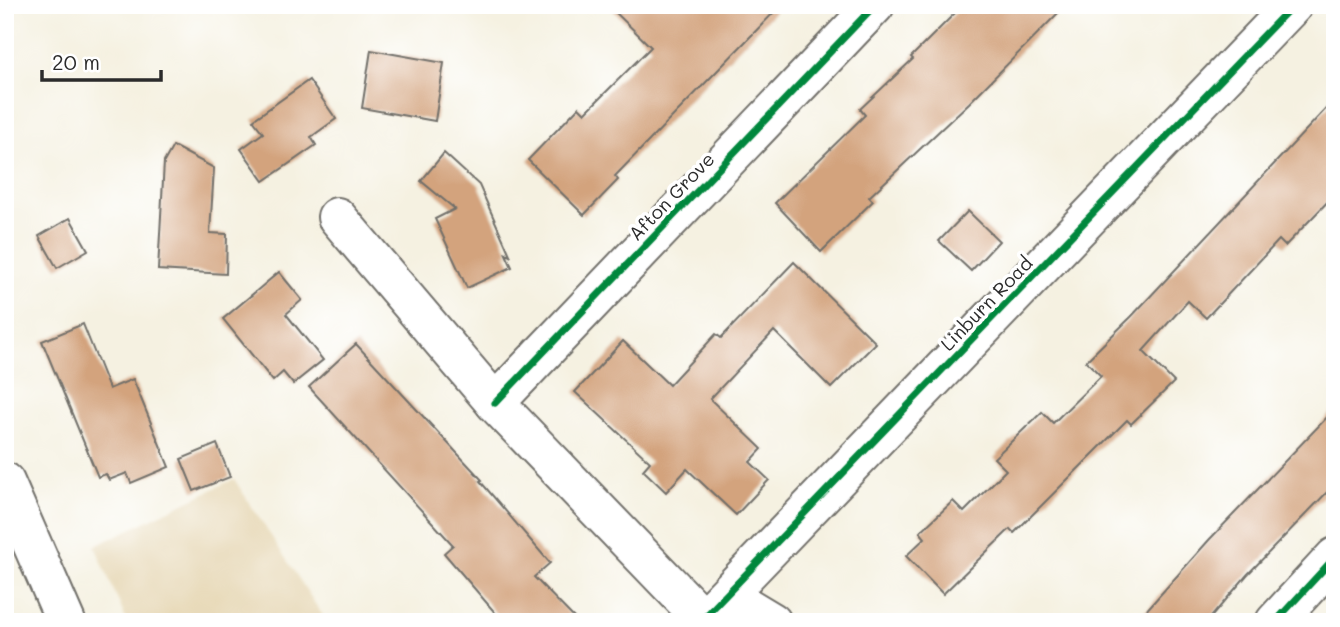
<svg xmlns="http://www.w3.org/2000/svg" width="1340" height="627" viewBox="0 0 1340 627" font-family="Mali,sans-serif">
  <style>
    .built { fill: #e8daba }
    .building { fill: #d3a37d }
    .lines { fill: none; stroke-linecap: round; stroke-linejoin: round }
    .street-casing { stroke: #72706b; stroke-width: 42 }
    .secondary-casing { stroke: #72706b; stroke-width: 42 }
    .primary-casing { stroke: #72706b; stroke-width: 42 }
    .street { stroke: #fff; stroke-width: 38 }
    .secondary { stroke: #fff; stroke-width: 38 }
    .primary { stroke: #fff; stroke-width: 38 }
    .cycleway-casing { stroke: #fff; stroke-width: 11 }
    .cycleway { stroke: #00873e; stroke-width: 7 }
    .labels { text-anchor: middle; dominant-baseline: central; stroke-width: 7; stroke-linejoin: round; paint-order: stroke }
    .street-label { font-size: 19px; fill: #2b2b2b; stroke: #fff }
  </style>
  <rect width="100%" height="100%" fill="#fff"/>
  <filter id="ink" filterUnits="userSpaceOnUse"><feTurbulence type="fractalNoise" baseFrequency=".0143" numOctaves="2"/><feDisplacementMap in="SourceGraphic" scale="14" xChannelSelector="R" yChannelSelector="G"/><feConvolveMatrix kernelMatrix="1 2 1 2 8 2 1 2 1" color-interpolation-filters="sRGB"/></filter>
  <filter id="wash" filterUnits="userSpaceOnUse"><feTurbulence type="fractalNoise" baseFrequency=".00686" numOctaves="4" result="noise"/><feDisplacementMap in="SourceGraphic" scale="28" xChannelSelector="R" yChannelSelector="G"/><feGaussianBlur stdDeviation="1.57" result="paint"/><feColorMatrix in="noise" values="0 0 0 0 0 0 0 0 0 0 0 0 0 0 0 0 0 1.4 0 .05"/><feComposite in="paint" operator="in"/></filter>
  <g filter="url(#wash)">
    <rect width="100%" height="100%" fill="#f5f1e1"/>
    <path class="built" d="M234 479 327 622H127L95 546Z"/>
    <g id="blocks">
      <g class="building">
        <path d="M608 5H781L615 176 618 180 584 215 528 160 579 107 585 113 651 47Z"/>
        <path d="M963 5H1066L969 103 869 197 873 201 821 252 775 203 865 115 860 109 913 59 911 57Z"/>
        <path d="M371 50 444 63 435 121 362 108Z"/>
        <path d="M309 80 336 119 311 137 316 145 264 181 241 149 263 133 253 120Z"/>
        <path d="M1335 99V194L1285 246 1279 240 1206 318 1188 301 1143 351 1174 382 1131 424 1127 420 1014 533 1010 529 943 594 906 556 925 538 920 532 953 501 964 512 1006 470 994 458 1042 412 1053 423 1101 376 1086 361 1131 317Z"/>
        <path d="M173 146 214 168 210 233 227 234 226 274 158 270 164 162Z"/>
        <path d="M444 153 479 185 511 257 505 252 512 267 467 288 435 219 455 209 421 181Z"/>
        <path d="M968 211 999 241 971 271 939 241Z"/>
        <path d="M70 218 88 250 57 268 39 236Z"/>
        <path d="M794 262 876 343 831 388 774 331 710 399 762 449 750 462 769 480 736 515 687 469 666 492 643 470 650 462 575 392 623 341 669 385 716 334 721 338Z"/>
        <path d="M279 272 302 300 286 314 323 360 293 384 283 372 273 381 223 319Z"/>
        <path d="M83 324 109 389 133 379 169 467 131 483 127 473 109 480 106 474 98 477 42 341Z"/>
        <path d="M356 344 482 480 480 481 550 563 534 577 578 622H503L444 553 453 545 309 387Z"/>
        <path d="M1335 409V484L1247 575 1207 622H1136L1209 540Z"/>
        <path d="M217 444 230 477 194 491 181 459Z"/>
      </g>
    </g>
  </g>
  <g filter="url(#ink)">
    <use href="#blocks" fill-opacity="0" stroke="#72706b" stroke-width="2"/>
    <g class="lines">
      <g class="street-casing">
        <g id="street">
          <path d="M337 217 495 403 703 619"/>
          <path d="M495 403 875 5"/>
          <path d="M727 595 772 622"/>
          <path d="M1275 622 1335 557"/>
        </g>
      </g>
      <g class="secondary-casing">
        <path id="secondary" d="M700 622 1293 5"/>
      </g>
      <g class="primary-casing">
        <path id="primary" d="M5 482 66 622"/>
      </g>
      <use href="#street" class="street"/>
      <use href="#secondary" class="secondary"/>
      <use href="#primary" class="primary"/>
      <g class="cycleway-casing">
        <g id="cycleway">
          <path d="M495 403 875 5"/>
          <path d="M700 622 1293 5"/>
          <path d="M1275 622 1335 557"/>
        </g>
      </g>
      <use href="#cycleway" class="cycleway"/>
    </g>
  </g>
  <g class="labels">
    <g class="street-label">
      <text transform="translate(671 196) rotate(-46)">Afton Grove</text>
      <text transform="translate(986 303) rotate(-46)">Linburn Road</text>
    </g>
  </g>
  <rect width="1340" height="627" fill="none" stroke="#fff" stroke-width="28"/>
  <path d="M42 70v10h119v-10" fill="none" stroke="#2b2b2b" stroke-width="3.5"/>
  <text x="52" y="70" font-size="21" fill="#2b2b2b" stroke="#ffffff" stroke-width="5" paint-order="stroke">20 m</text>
</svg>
